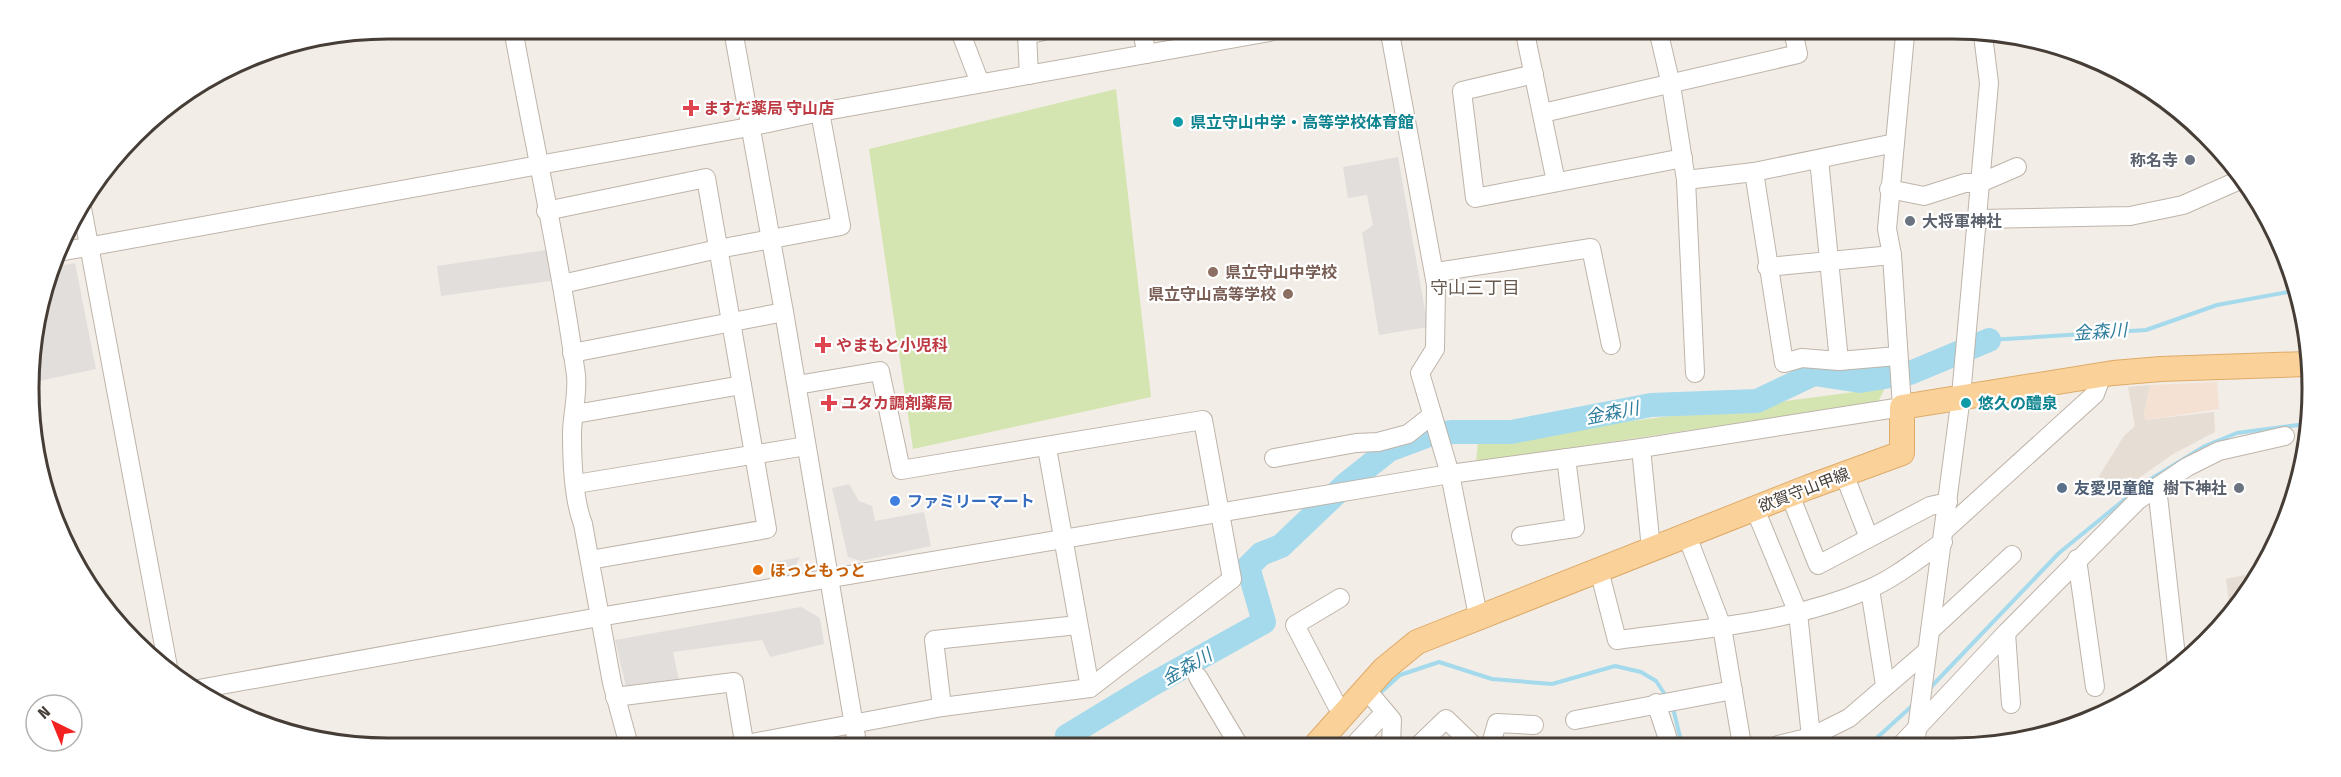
<svg xmlns="http://www.w3.org/2000/svg" width="2341" height="777" viewBox="0 0 2341 777" font-family="'Fira Sans Condensed','Noto Sans JP',sans-serif">
  <style>
    .residential { fill: #e6ded5 }
    .commercial { fill: #f4e1d3 }
    .green { fill: #d5e5b1 }
    .parking { fill: #e1dedc }
    .lines { fill: none; stroke-linecap: round; stroke-linejoin: round }
    .stream { stroke: #a5daed; stroke-width: 4 }
    .river { stroke: #a5daed; stroke-width: 24 }
    .minor-casing { stroke: #beb4aa; stroke-width: 20 }
    .major-casing { stroke: #deab69; stroke-width: 26 }
    .minor { stroke: #fff; stroke-width: 18 }
    .major { stroke: #fad199; stroke-width: 24 }
    .health-dot { fill: #e0444e; stroke: #fff; stroke-width: 2 }
    .culture-dot { fill: #0f9aa8; stroke: #fff; stroke-width: 2 }
    .worship-dot { fill: #6b7280; stroke: #fff; stroke-width: 2 }
    .education-dot { fill: #8d6e63; stroke: #fff; stroke-width: 2 }
    .service-dot { fill: #5c6f8a; stroke: #fff; stroke-width: 2 }
    .shop-dot { fill: #3f7fe0; stroke: #fff; stroke-width: 2 }
    .food-dot { fill: #e8710a; stroke: #fff; stroke-width: 2 }
    .labels { text-anchor: middle; dominant-baseline: central; stroke-width: 4.5; stroke-linejoin: round; paint-order: stroke }
    .health-label { font-size: 16px; font-weight: bold; fill: #be3a42; stroke: #fff; text-anchor: start }
    .culture-label { font-size: 16px; font-weight: bold; fill: #0d838f; stroke: #fff; text-anchor: start }
    .worship-label { font-size: 16px; font-weight: bold; fill: #5b616d; stroke: #fff; text-anchor: end }
    .education-label { font-size: 16px; font-weight: bold; fill: #785e54; stroke: #fff; text-anchor: start }
    .service-label { font-size: 16px; font-weight: bold; fill: #4e5e75; stroke: #fff; text-anchor: start }
    .street-label { font-size: 16px; fill: #453d36; stroke: #fff }
    .shop-label { font-size: 16px; font-weight: bold; fill: #366cbe; stroke: #fff; text-anchor: start }
    .food-label { font-size: 16px; font-weight: bold; fill: #c56008; stroke: #fff; text-anchor: start }
    .neighbourhood-label { font-size: 18px; fill: #685a4e; stroke: #fff }
    .water-label { font-size: 18px; font-style: italic; fill: #307e9d; stroke: #fff }
    .rim { fill: none; stroke: #453d36; stroke-width: 3 }
  </style>
  <rect width="100%" height="100%" fill="#f3ede7"/>
  <g class="residential">
    <path d="M2150 385 2144 415 2146 420 2214 412 2215 432 2173 454 2115 495 2099 476 2124 436 2135 426 2128 387Z"/>
    <path d="M2245 575 2248 589 2230 613 2226 579Z"/>
  </g>
  <path class="commercial" d="M2217 382 2219 409 2146 420 2144 415 2150 385Z"/>
  <g class="green">
    <path d="M1116 89 1151 397 913 449 869 149Z"/>
    <path d="M1885 388 1878 402 1476 462 1478 441Z"/>
  </g>
  <g class="parking">
    <path d="M1398 157 1428 327 1379 335 1362 233 1373 225 1367 195 1348 198 1343 167Z"/>
    <path d="M546 250 551 281 441 296 437 266Z"/>
    <path d="M75 263 96 369 34 382 32 342 54 267Z"/>
    <path d="M849 484 859 501 872 506 875 521 924 512 931 546 861 561 848 557 832 488Z"/>
    <path d="M800 557 791 575 773 578 770 563Z"/>
    <path d="M801 607 820 618 824 644 770 657 762 640 673 652 679 680 628 695 615 640Z"/>
  </g>
  <g class="lines">
    <g class="stream">
      <path d="M1989 340 2146 330 2217 305 2294 291"/>
      <path d="M1929 689 2059 553 2146 482 2205 446 2237 433 2306 424"/>
      <path d="M1379 694 1400 675 1439 662 1492 679 1552 684 1615 666 1641 672 1656 681 1666 696"/>
      <path d="M1673 708 1682 745"/>
      <path d="M1869 745 1913 705"/>
    </g>
    <path class="river" d="M1068 743 1067 736 1151 685 1264 622 1248 567 1261 554 1281 546 1345 485 1389 450 1429 435 1453 432H1511L1651 405 1757 401 1814 374 1860 381 1910 373 1989 340"/>
    <g class="minor-casing">
      <g id="minor">
        <path d="M513 29C534 144 560 259 576 375 578 396 572 415 572 434 572 460 574 501 583 524L612 683 628 742"/>
        <path d="M733 30 784 312 857 743"/>
        <path d="M960 31 980 83"/>
        <path d="M1142 32 1147 54"/>
        <path d="M1390 33 1436 285 1435 349 1420 373 1450 474 1478 616"/>
        <path d="M1525 33 1556 182"/>
        <path d="M1659 34 1671 85 1686 180 1695 373"/>
        <path d="M1534 74 1462 91 1475 198 1683 158"/>
        <path d="M1029 75 1027 35 1043 31"/>
        <path d="M1543 113 1798 54 1794 35"/>
        <path d="M1819 159 1839 361"/>
        <path d="M1754 172 1784 363 1802 358 1839 361 1897 356"/>
        <path d="M1686 180 1754 172 1895 143"/>
        <path d="M1889 189 1924 196 1965 183H1980L2017 167"/>
        <path d="M82 208 168 667"/>
        <path d="M546 211 706 178 767 529 590 560"/>
        <path d="M1977 219 2130 216 2183 205 2242 179"/>
        <path d="M59 252 749 127 820 112 1270 32"/>
        <path d="M1767 267 1892 255"/>
        <path d="M562 284 718 249 841 226 820 112"/>
        <path d="M1436 285 1443 271 1591 248 1611 345"/>
        <path d="M572 353 784 312"/>
        <path d="M575 414 742 385"/>
        <path d="M1047 448 1090 688"/>
        <path d="M1641 448 1651 549"/>
        <path d="M1274 458 1356 443 1378 442 1408 434 1432 415"/>
        <path d="M1844 474 1869 538"/>
        <path d="M576 484 806 446"/>
        <path d="M2157 487 2177 665"/>
        <path d="M1790 495 1818 565 1930 506 1948 502"/>
        <path d="M1755 509 1798 613 1811 737"/>
        <path d="M1944 531 2095 394 2102 375"/>
        <path d="M1521 536 1575 528 1566 458"/>
        <path d="M1687 536 1722 627 1742 745"/>
        <path d="M2077 559 2095 687"/>
        <path d="M1599 570 1617 640C1701 629 1791 623 1869 589 1895 578 1919 558 1943 542"/>
        <path d="M1870 589 1885 685"/>
        <path d="M1340 598 1295 625 1336 704 1344 713"/>
        <path d="M1930 631 2012 555"/>
        <path d="M2006 633 2011 704"/>
        <path d="M1198 677 1238 744"/>
        <path d="M1365 688 1392 720 1391 744"/>
        <path d="M193 690 599 617 1450 474 1641 448 1902 407 1892 255 1887 229 1905 35"/>
        <path d="M615 697 734 682 744 742"/>
        <path d="M1656 703 1667 736"/>
        <path d="M942 707 934 640 1078 625"/>
        <path d="M1575 720 1733 690"/>
        <path d="M752 743 942 707 1090 688 1232 579 1203 420 901 470 880 371 797 385"/>
        <path d="M1355 744 1385 712"/>
        <path d="M1420 744 1446 719 1472 744"/>
        <path d="M1491 744 1497 723 1534 725"/>
        <path d="M1778 745 1811 737 1849 718 1927 651"/>
        <path d="M1901 745 2006 633 2138 500 2187 467 2219 451 2285 436"/>
        <path d="M1915 745 1961 396 1989 83 1983 35"/>
      </g>
    </g>
    <g class="major-casing">
      <path id="major" d="M1317 744 1384 669 1417 642 1809 487 1902 453V407L2113 373 2161 369 2306 364"/>
    </g>
    <use href="#minor" class="minor"/>
    <use href="#major" class="major"/>
  </g>
  <g class="health-dot">
    <path d="M688 99h6v6h6v6h-6v6h-6v-6h-6v-6h6z"/>
    <path d="M820 336h6v6h6v6h-6v6h-6v-6h-6v-6h6z"/>
    <path d="M826 394h6v6h6v6h-6v6h-6v-6h-6v-6h6z"/>
  </g>
  <g class="culture-dot">
    <circle cx="1178" cy="122" r="6"/>
    <circle cx="1966" cy="403" r="6"/>
  </g>
  <g class="worship-dot">
    <circle cx="2190" cy="160" r="6"/>
    <circle cx="1910" cy="221" r="6"/>
    <circle cx="2239" cy="488" r="6"/>
  </g>
  <g class="education-dot">
    <circle cx="1213" cy="272" r="6"/>
    <circle cx="1288" cy="294" r="6"/>
  </g>
  <circle class="service-dot" cx="2062" cy="488" r="6"/>
  <circle class="shop-dot" cx="895" cy="501" r="6"/>
  <circle class="food-dot" cx="758" cy="570" r="6"/>
  <g class="labels">
    <g class="health-label">
      <text x="703" y="108">ますだ薬局 守山店</text>
      <text x="836" y="345">やまもと小児科</text>
      <text x="841" y="403">ユタカ調剤薬局</text>
    </g>
    <g class="culture-label">
      <text x="1190" y="122">県立守山中学・高等学校体育館</text>
      <text x="1978" y="403">悠久の醴泉</text>
    </g>
    <g class="worship-label">
      <text x="2178" y="160">称名寺</text>
      <text x="1922" y="221" text-anchor="start">大将軍神社</text>
      <text x="2227" y="488">樹下神社</text>
    </g>
    <g class="education-label">
      <text x="1225" y="272">県立守山中学校</text>
      <text x="1276" y="294" text-anchor="end">県立守山高等学校</text>
    </g>
    <g class="service-label">
      <text x="2074" y="488">友愛児童館</text>
    </g>
    <g class="street-label">
      <text transform="translate(1804 490) rotate(-21)">欲賀守山甲線</text>
    </g>
    <g class="shop-label">
      <text x="907" y="501">ファミリーマート</text>
    </g>
    <g class="food-label">
      <text x="770" y="570">ほっともっと</text>
    </g>
    <g class="neighbourhood-label">
      <text x="1475" y="288">守山三丁目</text>
    </g>
    <g class="water-label">
      <text transform="translate(2100 332) rotate(-4)">金森川</text>
      <text transform="translate(1612 413) rotate(-11)">金森川</text>
      <text transform="translate(1187 667) rotate(-30)">金森川</text>
    </g>
  </g>
  <path d="M0 0H2341V777H0ZM388 39H1953A349 349 0 0 1 2302 388V389A349 349 0 0 1 1953 738H388A349 349 0 0 1 39 389V388A349 349 0 0 1 388 39Z" fill="#fff" fill-rule="evenodd"/>
  <path class="rim" d="M388 39H1953A349 349 0 0 1 2302 388V389A349 349 0 0 1 1953 738H388A349 349 0 0 1 39 389V388A349 349 0 0 1 388 39Z"/>
  <g transform="translate(54 723) rotate(317)"><circle r="28" fill="#ffffff" stroke="#b5b1af" stroke-width="1.5"/>
  <path d="M0-4.5L10 22L0 15L-10 22Z" fill="#f12220"/>
  <text y="-9" font-size="16" font-weight="bold" text-anchor="middle" fill="#453d36">N</text>
  </g>
</svg>
